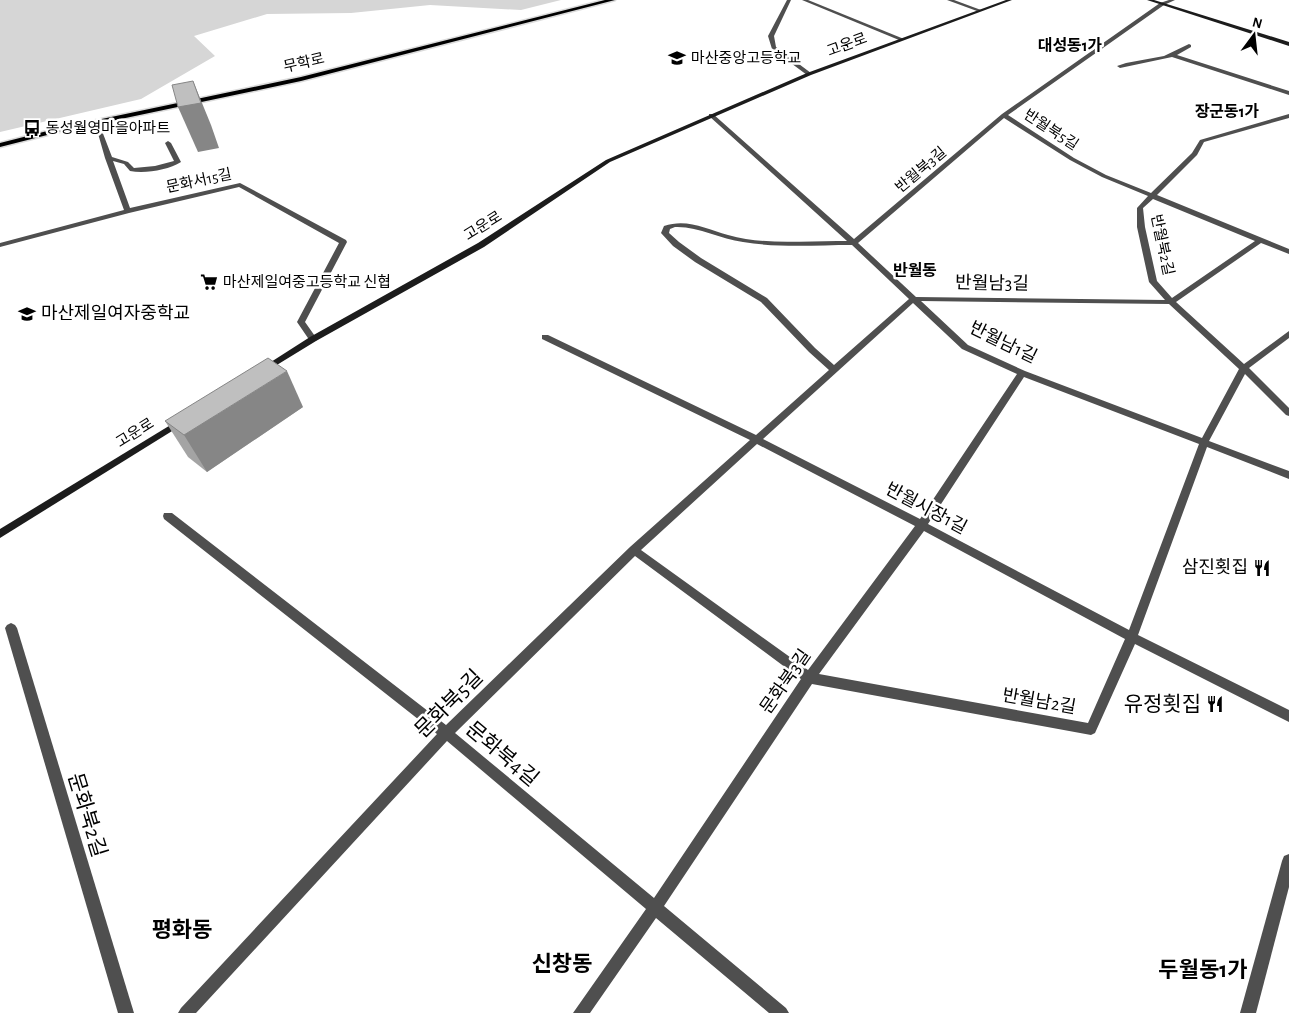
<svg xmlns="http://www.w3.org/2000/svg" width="1289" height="1013" viewBox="0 0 1289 1013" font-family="'Alegreya Sans','Noto Sans KR',sans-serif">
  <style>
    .green { fill: #d6d6d6 }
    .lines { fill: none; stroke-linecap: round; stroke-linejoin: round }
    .primary-casing { stroke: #dbdbdb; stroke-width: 3 }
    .street { fill: #4f4f4f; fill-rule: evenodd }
    .secondary { fill: #1c1c1c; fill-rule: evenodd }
    .primary { fill: #000; fill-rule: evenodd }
    .wall { fill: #a4a4a4 }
    .shaded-wall { fill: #868686 }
    .building { fill: #bfbfbf; stroke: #868686 }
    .labels { text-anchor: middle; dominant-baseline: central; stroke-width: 5; stroke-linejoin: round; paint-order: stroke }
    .far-street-label { font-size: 15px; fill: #000; stroke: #fff }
    .far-poi-label { font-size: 15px; fill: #000; stroke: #fff; text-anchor: start }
    .far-neighbourhood-label { font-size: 16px; font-weight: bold; fill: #000; stroke: #fff }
    .street-label { font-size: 18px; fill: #000; stroke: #fff }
    .poi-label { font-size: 18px; fill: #000; stroke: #fff; text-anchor: start }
    .near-street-label { font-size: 21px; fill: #000; stroke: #fff }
    .near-poi-label { font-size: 21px; fill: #000; stroke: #fff; text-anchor: end }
    .near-neighbourhood-label { font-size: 22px; font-weight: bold; fill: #000; stroke: #fff }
  </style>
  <rect width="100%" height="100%" fill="#fff"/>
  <path class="green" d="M0 0H561L521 10 430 5 351 13 267 14 194 36 215 56 141 99 0 132Z"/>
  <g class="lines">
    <g class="primary-casing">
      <path id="primary" d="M605 0H615L301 81 59 132 0 147V143L59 128 301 77Z"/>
    </g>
    <g class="street">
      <path d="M787 0H791L774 36 776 47 811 73V75H807L772 49 768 36Z"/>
      <path d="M802 0H808L904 39 899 40Z"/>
      <path d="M947 0H954L981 10 977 11Z"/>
      <path d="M1169 0H1175L1164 5 1008 115 1074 158 1106 175 1151 193 1192 153 1200 140 1289 114V118L1204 142 1197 155 1157 195 1289 249V254L1261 243 1176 302 1244 364 1289 331V338L1249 368 1289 408V416L1286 415 1245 374 1209 441 1289 471V479L1207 447 1138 635 1289 710V722L1135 644 1095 733 1091 735 812 684 664 906 786 1008 789 1013H769L656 918 590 1013H573L646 909 447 741 196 1013H178L181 1008 437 734 164 519 163 516 164 513H172L446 725 630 547 750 440 542 339V335H548L756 435 829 370 809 352 761 302 695 262 673 246 661 233 664 226C687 218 706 229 728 235 766 246 808 240 847 241L709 116V114H713L854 239 1002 114 1160 3ZM1004 118 1070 160 1102 177 1148 196 1137 208V227L1149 282 1165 300 916 297 858 243ZM1153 199 1255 241 1172 298 1157 281 1145 227 1143 208ZM675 227C698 226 720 239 743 242 779 248 816 245 852 245L909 299 834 365 815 348 767 298 701 258 679 242 669 233 670 229ZM921 301 1169 304 1239 369 1202 438 1025 371 968 345ZM913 303 962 349 1017 374 920 519 763 439ZM1024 377 1199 444 1129 630 928 524ZM757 444 915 526 808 670 641 550ZM924 531 1125 639 1088 723 819 674ZM635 556 801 679 654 898 455 733Z"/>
      <path d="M1189 44 1191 45V47L1177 55 1289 91V95L1172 57 1120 68 1117 66 1126 63 1164 56Z"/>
      <path d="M97 130 102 131 112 157 128 162 134 168 155 166 174 161 165 143 168 141 171 143 181 162C168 170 145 174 130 171L124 164 113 161 130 208 240 183 346 240 347 242 305 322 317 339 316 341H310L297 322 339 243 239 187 129 213 0 247V243L124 210 105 158Z"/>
      <path d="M11 623 15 625 17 628 134 1013H118L5 628 7 625Z"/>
      <path d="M1289 854V887L1256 1013H1240L1282 861 1284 856Z"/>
    </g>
    <g class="secondary">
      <path d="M1006 0H1012L811 75 610 162 484 247 316 341 267 371 264 372 260 369 310 337 478 243 606 160 807 73Z"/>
      <path d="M1147 0H1154L1289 42V46Z"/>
      <path d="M182 418 185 419 187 421 185 423 0 538V529Z"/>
    </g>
    <use href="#primary" class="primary"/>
  </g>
  <path class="wall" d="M303 407 207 472 188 457 165 421Z"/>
  <g class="shaded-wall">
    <path d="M193 81 211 125 219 148 198 152 178 107Z"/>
    <path d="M287 371 303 407 207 472 184 435Z"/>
  </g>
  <g class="building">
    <path d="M193 81 201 103 178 107 172 85Z"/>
    <path d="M268 358 287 371 184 435 165 421Z"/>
  </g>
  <defs>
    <g id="school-bare" transform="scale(1.35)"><path d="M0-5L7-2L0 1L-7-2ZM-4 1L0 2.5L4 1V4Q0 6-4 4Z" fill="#000" stroke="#fff" stroke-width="2.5" paint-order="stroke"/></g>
    <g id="bus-bare" transform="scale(1.35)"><path d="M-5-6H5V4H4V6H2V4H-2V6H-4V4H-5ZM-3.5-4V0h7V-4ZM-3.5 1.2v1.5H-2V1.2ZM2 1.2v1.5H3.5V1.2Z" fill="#000" stroke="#fff" stroke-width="2.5" paint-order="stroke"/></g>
    <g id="supermarket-bare" transform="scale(1.35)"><path d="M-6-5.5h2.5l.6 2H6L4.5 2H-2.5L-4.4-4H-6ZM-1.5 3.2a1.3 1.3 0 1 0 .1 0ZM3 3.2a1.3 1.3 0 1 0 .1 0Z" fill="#000" stroke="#fff" stroke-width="2.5" paint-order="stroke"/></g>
    <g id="restaurant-bare" transform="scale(1.35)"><path d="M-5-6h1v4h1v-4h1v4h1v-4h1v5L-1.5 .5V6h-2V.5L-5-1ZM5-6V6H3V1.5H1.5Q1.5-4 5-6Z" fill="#000" stroke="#fff" stroke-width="2.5" paint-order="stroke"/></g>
  </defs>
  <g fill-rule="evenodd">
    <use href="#school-bare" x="677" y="58"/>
    <use href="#bus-bare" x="32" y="128"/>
    <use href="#supermarket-bare" x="209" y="282"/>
    <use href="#school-bare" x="27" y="314"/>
    <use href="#restaurant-bare" x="1262" y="568"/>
    <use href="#restaurant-bare" x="1215" y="704"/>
  </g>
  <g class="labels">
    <g class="far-street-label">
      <text transform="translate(847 45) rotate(-20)">고운로</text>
      <text transform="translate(304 63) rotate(-13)">무학로</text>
      <text transform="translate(1051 130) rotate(33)">반월북5길</text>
      <text transform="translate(921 170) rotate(-40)">반월북3길</text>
      <text transform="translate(199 181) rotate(-12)">문화서15길</text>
      <text transform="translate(483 226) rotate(-32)">고운로</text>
      <text transform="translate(1162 245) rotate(78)">반월북2길</text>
      <text transform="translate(135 433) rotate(-32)">고운로</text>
    </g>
    <g class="far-poi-label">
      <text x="691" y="58">마산중앙고등학교</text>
      <text x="46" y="128">동성월영마을아파트</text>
      <text x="223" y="282">마산제일여중고등학교 신협</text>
    </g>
    <g class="far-neighbourhood-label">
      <text x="1070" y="46">대성동1가</text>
      <text x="1227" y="112">장군동1가</text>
      <text x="915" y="271">반월동</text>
    </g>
    <g class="street-label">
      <text transform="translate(992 284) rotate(1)">반월남3길</text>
      <text transform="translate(1003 343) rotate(26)">반월남1길</text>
      <text transform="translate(926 509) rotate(28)">반월시장1길</text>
      <text transform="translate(786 682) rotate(-55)">문화북3길</text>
      <text transform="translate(1039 702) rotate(10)">반월남2길</text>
    </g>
    <g class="poi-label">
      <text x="41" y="314">마산제일여자중학교</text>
      <text x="1248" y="568" text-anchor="end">삼진횟집</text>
    </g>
    <g class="near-street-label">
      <text transform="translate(449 704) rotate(-45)">문화북5길</text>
      <text transform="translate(502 754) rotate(40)">문화북4길</text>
      <text transform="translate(87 815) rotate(73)">문화북2길</text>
    </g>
    <g class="near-poi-label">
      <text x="1201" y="704">유정횟집</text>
    </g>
    <g class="near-neighbourhood-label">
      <text x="182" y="930">평화동</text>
      <text x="562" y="964">신창동</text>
      <text x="1203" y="970">두월동1가</text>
    </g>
  </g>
  <g transform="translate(1254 35) rotate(15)" stroke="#ffffff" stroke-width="4" paint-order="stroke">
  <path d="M0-4L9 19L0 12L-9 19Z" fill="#000000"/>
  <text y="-8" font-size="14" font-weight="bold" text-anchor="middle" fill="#000000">N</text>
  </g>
</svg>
